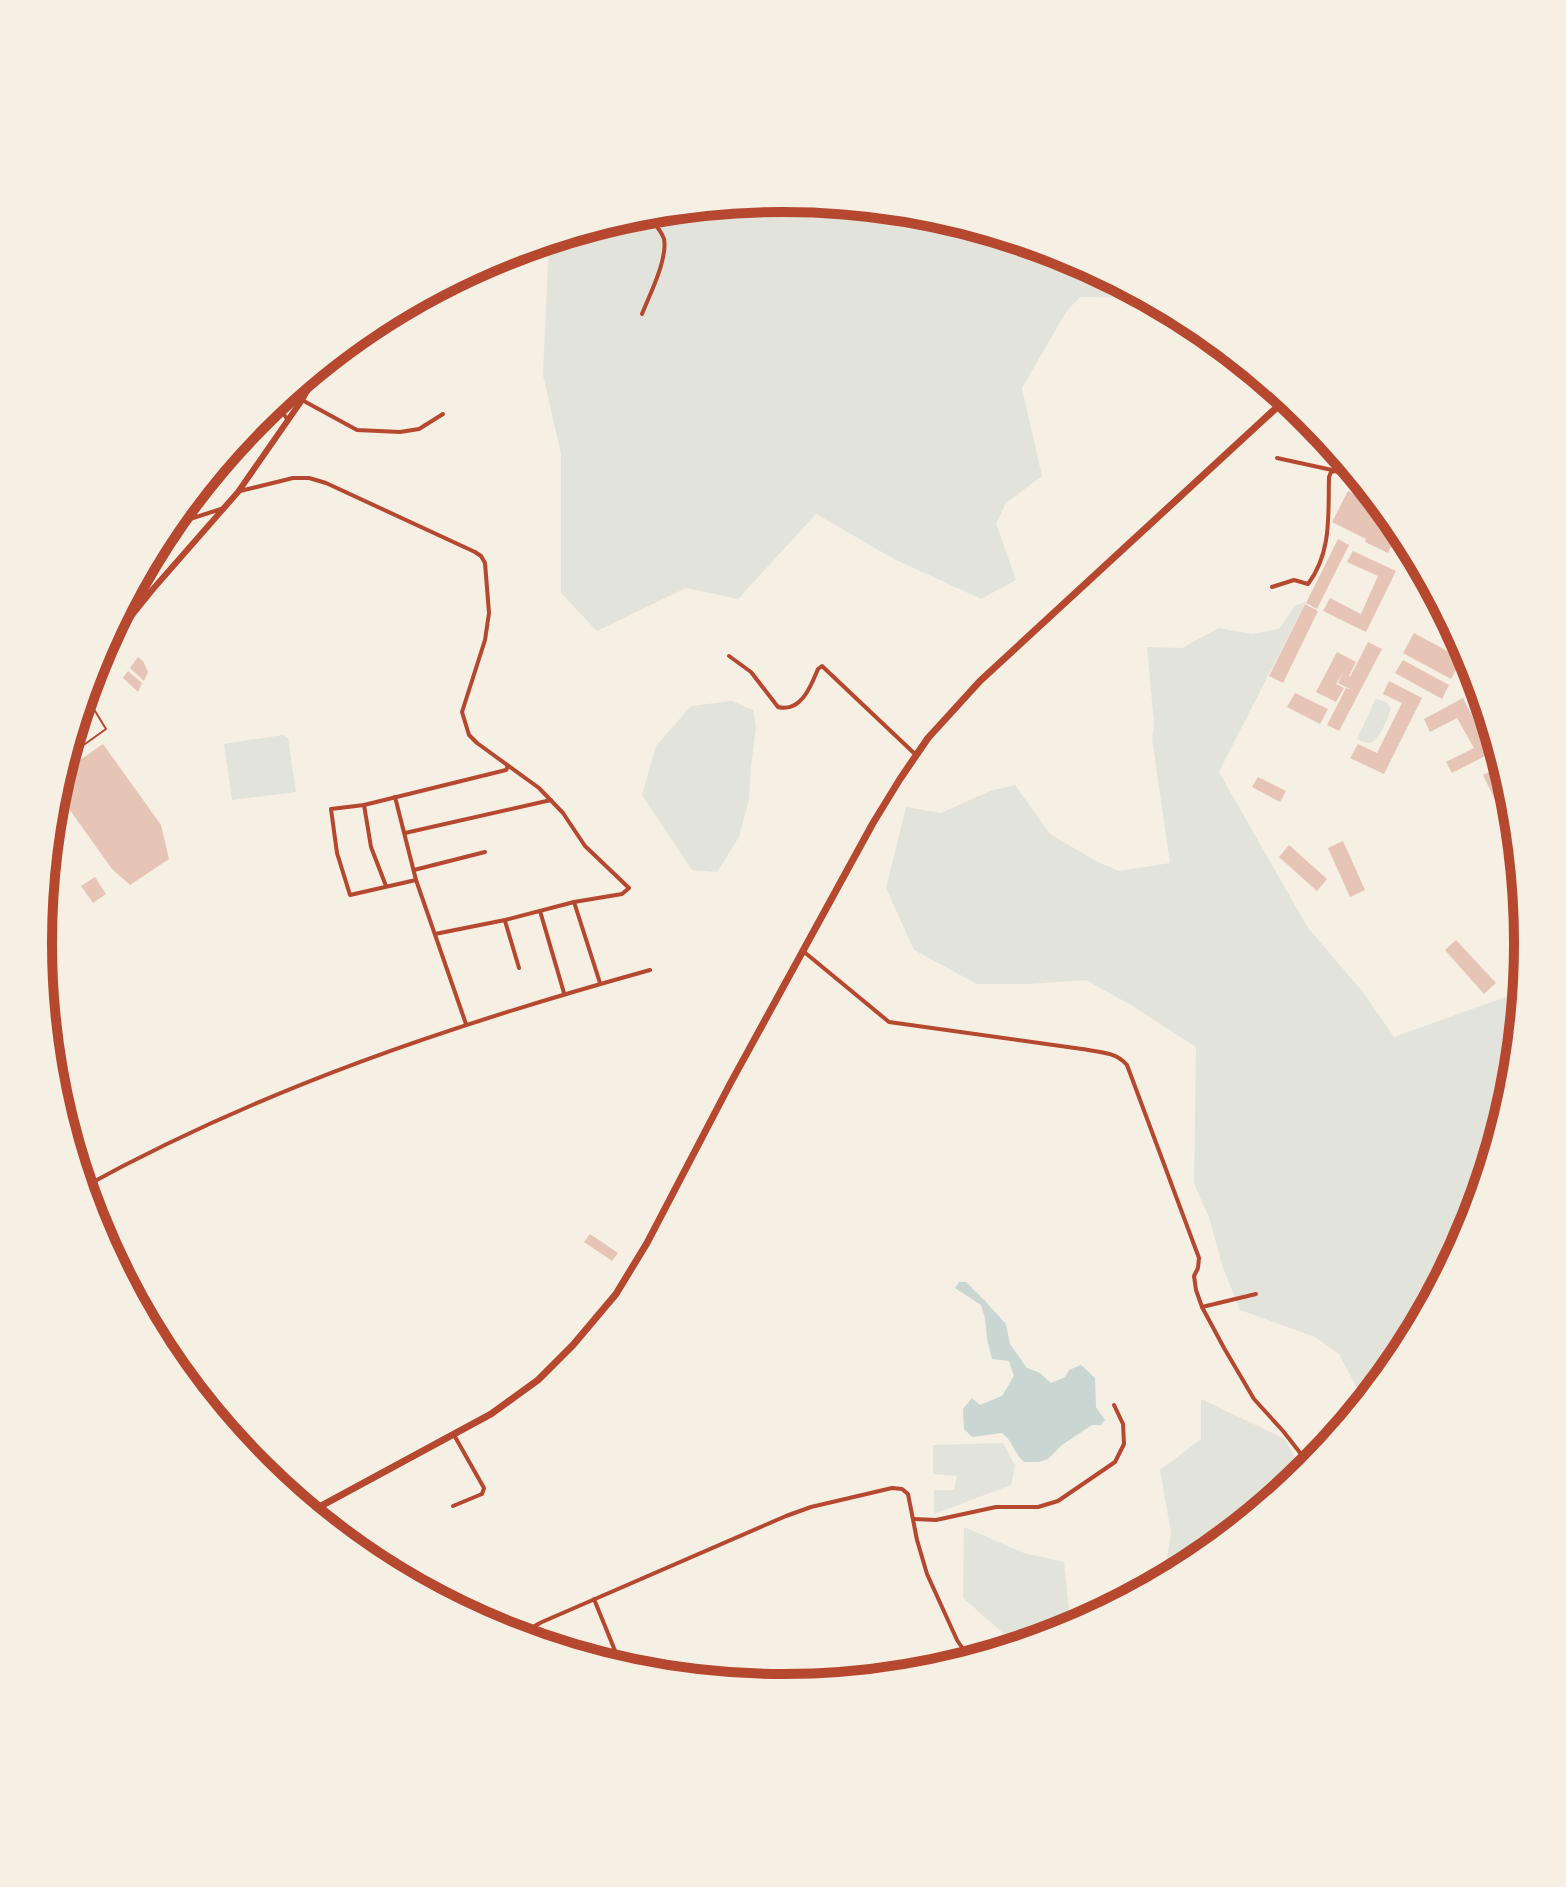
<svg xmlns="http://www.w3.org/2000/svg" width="1566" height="1887" viewBox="0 0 1566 1887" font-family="Montserrat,sans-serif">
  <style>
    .green { fill: #e2e4dc }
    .water { fill: #c9d6d2 }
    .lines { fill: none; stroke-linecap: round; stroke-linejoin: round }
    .river { stroke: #c9d6d2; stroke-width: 16 }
    .building { fill: #e6c5b7 }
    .service { stroke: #b5482f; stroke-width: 2 }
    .minor { stroke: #b5482f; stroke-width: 4 }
    .secondary { stroke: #b5482f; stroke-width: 6 }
    .primary { stroke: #b5482f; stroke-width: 7 }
    .rim { fill: none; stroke: #b5482f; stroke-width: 10 }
  </style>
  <rect width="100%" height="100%" fill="#f6efe4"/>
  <g class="green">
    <path d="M783 199 929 213 1069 255 1149 298 1080 297 1066 312 1022 388 1042 476 1006 503 996 523 1016 580 981 599 894 559 816 514 738 599 686 588 597 631 561 593V454L543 375 549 240 638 213Z"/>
    <path d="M1306 601 1219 772 1308 928 1363 992 1394 1037 1514 994 1520 1028 1514 1089 1471 1229 1402 1358 1365 1403 1339 1354 1315 1337 1240 1310 1222 1265 1209 1217 1194 1184 1196 1047 1131 1005 1086 980 1032 984H977L914 950 886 888 906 807 941 813 990 791 1015 785 1050 834 1096 861 1119 871 1170 863 1152 739 1154 723 1147 647 1182 648 1219 628 1251 634 1279 629 1295 606Z"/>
    <path d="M1376 698 1387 703 1391 709C1388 717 1379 742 1370 743 1367 744 1359 740 1357 739Z"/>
    <path d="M732 701 753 710 756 727 751 766 749 799 739 837 717 872 692 870 642 795 656 746 691 706Z"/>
    <path d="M283 735 288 738 296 792 232 800 224 744Z"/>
    <path d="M1201 1399 1285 1439 1304 1475 1197 1563 1163 1581 1171 1533 1160 1470 1201 1439Z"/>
    <path d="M1003 1443 1015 1466 1011 1485 934 1514V1490H954L957 1476 933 1474V1445Z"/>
    <path d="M964 1527 1024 1553 1064 1562 1071 1630 1019 1647 963 1598Z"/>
  </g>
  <path class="water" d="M959 1282H966L985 1301 1006 1324 1010 1344 1027 1368 1040 1373 1051 1383 1065 1377 1069 1370 1081 1365 1095 1378 1096 1407 1105 1420 1101 1425H1092L1062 1445 1048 1459 1038 1462H1024C1012 1451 1015 1443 1002 1433L972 1437 964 1429 963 1409 972 1398 980 1405 1002 1396 1014 1376 1009 1361 992 1359 987 1339 985 1318 981 1305 955 1288Z"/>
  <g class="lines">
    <path class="river" d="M38 945V938"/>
  </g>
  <g class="building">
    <path d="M1348 491 1389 513 1403 530 1395 548H1390L1388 553 1365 542 1366 539 1332 522Z"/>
    <path d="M1338 539 1349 545 1317 609 1306 603Z"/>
    <path d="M1353 551 1396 571 1366 632 1323 611 1330 598 1361 614 1378 576 1347 562Z"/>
    <path d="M1305 604 1318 611 1283 683 1269 676Z"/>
    <path d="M1414 633 1462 659 1451 679 1403 653Z"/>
    <path d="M1368 642 1382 649 1339 731 1327 725 1346 688 1352 690 1338 683 1343 673 1336 684 1344 688 1336 702 1316 692 1337 652 1356 662 1349 676 1350 677Z"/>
    <path d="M138 657 143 661 148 672 144 681 130 668Z"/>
    <path d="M1403 660 1449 685 1442 699 1395 673Z"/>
    <path d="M128 671 142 683 138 692 123 678Z"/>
    <path d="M1389 681 1422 698 1384 774 1350 758 1358 744 1377 753 1402 703 1383 694Z"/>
    <path d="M1295 693 1328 709 1320 724 1287 707Z"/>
    <path d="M1463 698 1491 753 1452 773 1446 762 1474 748 1457 718 1430 732 1424 719Z"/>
    <path d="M103 744 161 825 169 859 130 885 112 869 67 806 65 798 57 784 60 774Z"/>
    <path d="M1499 767 1514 799 1517 835 1513 837 1483 775Z"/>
    <path d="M1258 777 1286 791 1280 802 1252 787Z"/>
    <path d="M1343 841 1365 890 1350 897 1328 848Z"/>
    <path d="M1289 845 1327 879 1317 891 1279 857Z"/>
    <path d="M95 877 106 894 93 903 81 886Z"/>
    <path d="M1456 940 1496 983 1484 994 1445 950Z"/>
    <path d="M590 1234 618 1253 612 1261 584 1242Z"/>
  </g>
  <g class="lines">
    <path class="service" d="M64 759 106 729 84 693"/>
    <g class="minor">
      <path d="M642 314C649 296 668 259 664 239 661 229 651 220 645 212"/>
      <path d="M302 400 357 430 400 432 419 429 443 414"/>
      <path d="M275 401 287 419"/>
      <path d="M1277 458 1332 470"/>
      <path d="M240 491 293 478H309L326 483 475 552 481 556 485 563 489 613 485 640 462 712 469 735 477 743 539 788 563 813 585 846 629 888 622 894 574 902 505 920 435 934"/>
      <path d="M165 527 224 508"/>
      <path d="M1272 587 1294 580 1308 584C1332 552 1328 515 1329 477L1331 472 1335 471 1368 487"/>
      <path d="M729 656 751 672 778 707C801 713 811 686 818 669L822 666 916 755"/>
      <path d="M395 797 416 880 466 1024"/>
      <path d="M364 805 371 847 386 886"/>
      <path d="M405 833 551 800"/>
      <path d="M414 870 485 852"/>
      <path d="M416 880 350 895 337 853 331 809 364 805 506 770 508 766"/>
      <path d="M574 902 600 983"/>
      <path d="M540 911 564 993"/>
      <path d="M505 921 519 968"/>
      <path d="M803 951 889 1022 1082 1049C1099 1052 1116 1052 1127 1065L1199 1258 1198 1268 1194 1276 1196 1290 1202 1307 1224 1348 1254 1399 1283 1431 1312 1468"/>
      <path d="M82 1188C263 1088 452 1025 650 970"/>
      <path d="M1202 1307 1256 1294"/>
      <path d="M453 1506 482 1494 484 1488 454 1435"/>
      <path d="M914 1519 936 1520 996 1507H1038L1058 1501 1115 1462 1124 1444 1123 1424 1114 1405"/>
      <path d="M594 1599 620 1663 616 1668"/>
      <path d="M514 1637 542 1622 786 1516 811 1507 892 1488 902 1489 908 1494 917 1540 927 1574 957 1640 971 1661"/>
    </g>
    <path class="secondary" d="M94 662 153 589 238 492 302 400 323 362"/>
    <path class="primary" d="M308 1513 491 1414 538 1380 573 1345 616 1294 647 1243 730 1084 873 823 900 779 928 738 980 681 1287 398"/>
  </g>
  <path d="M0 0H1566V1887H0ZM52 943a731 731 0 1 1 1462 0a731 731 0 1 1-1462 0Z" fill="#f6efe4" fill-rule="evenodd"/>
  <path class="rim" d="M52 943a731 731 0 1 1 1462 0a731 731 0 1 1-1462 0Z"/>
</svg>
